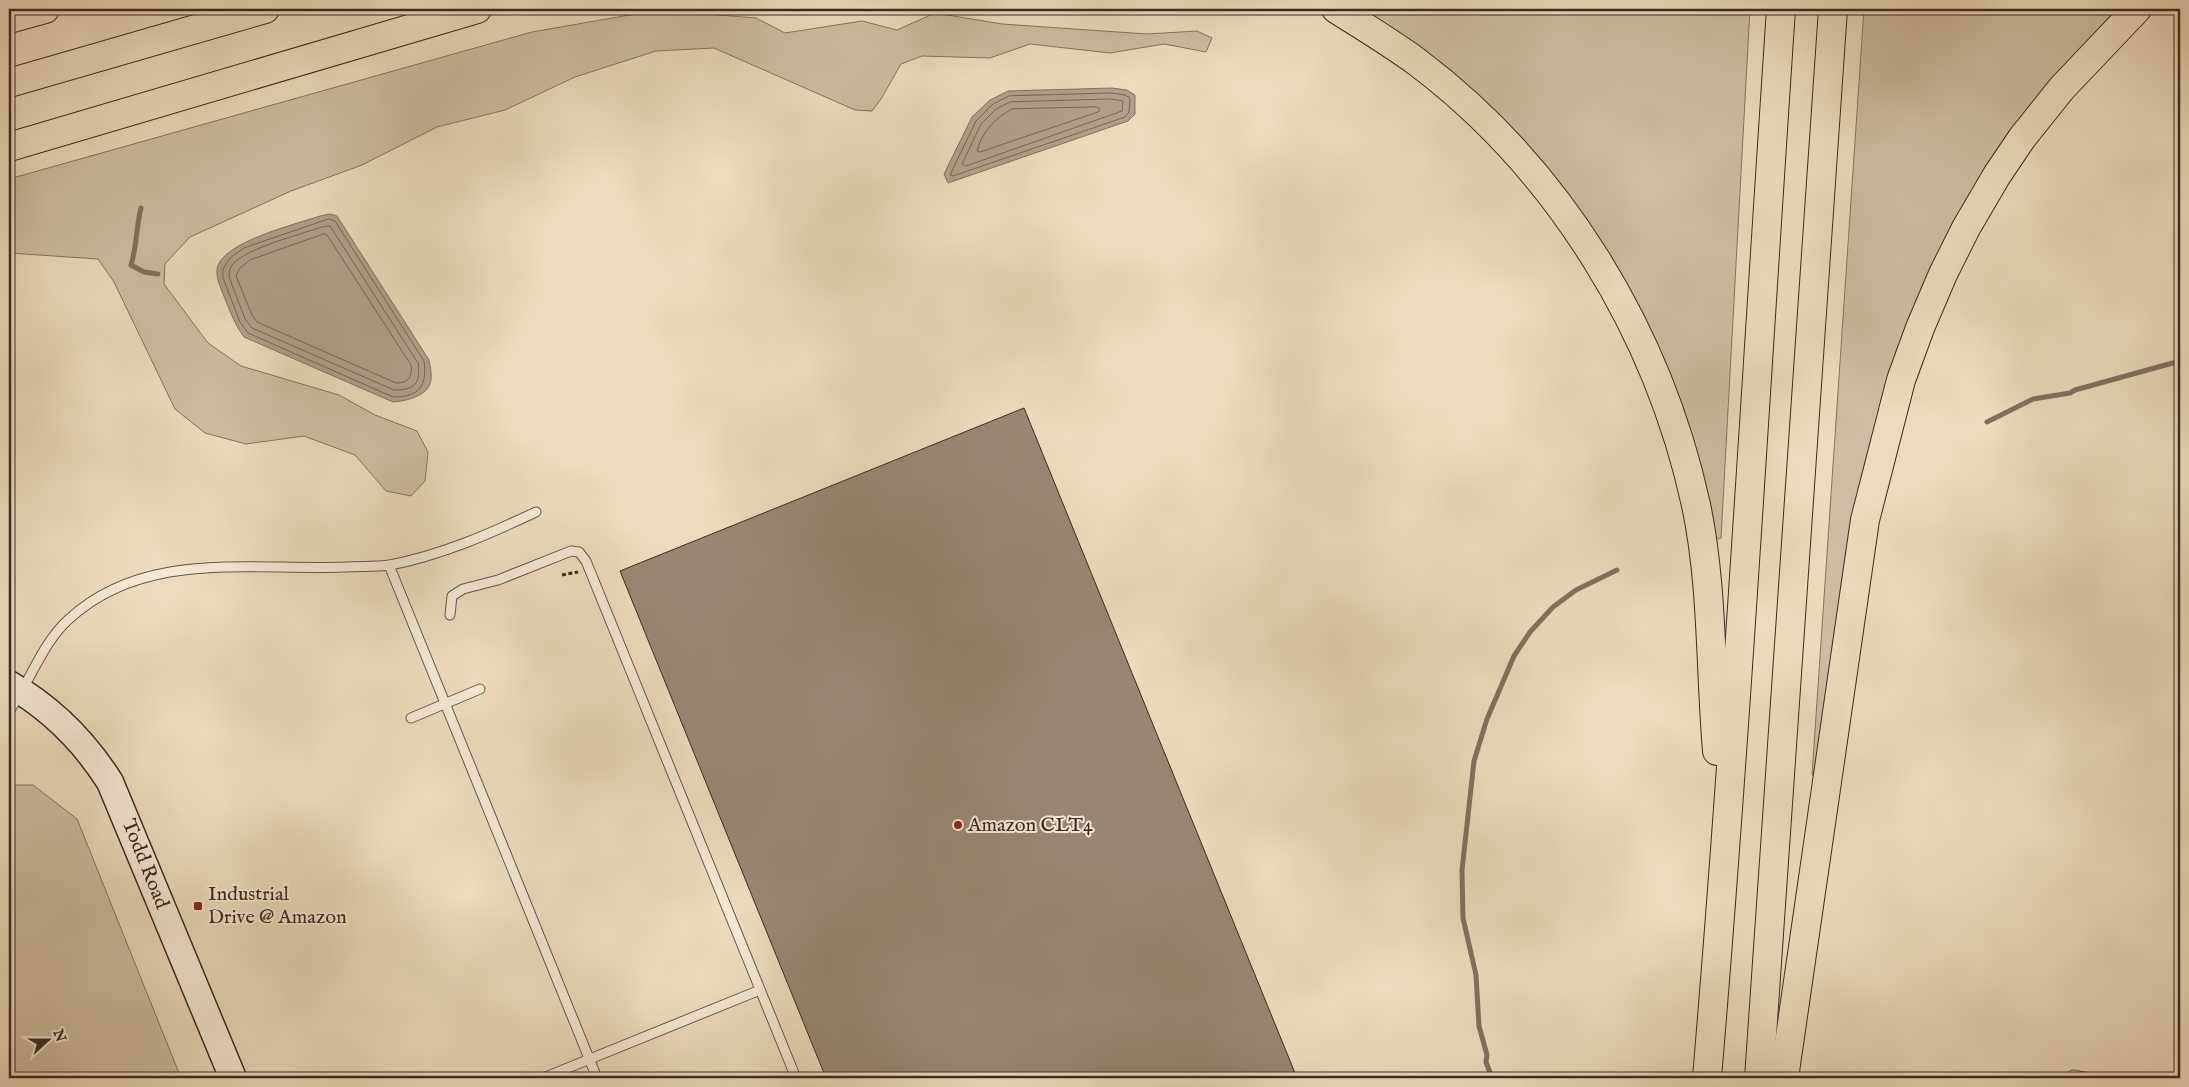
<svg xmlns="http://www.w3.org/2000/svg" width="2189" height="1087" viewBox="0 0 2189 1087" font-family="'IM FELL English',serif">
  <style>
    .green { fill: #cebda2; stroke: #847462 }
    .water { fill: #b09f88; stroke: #81715f }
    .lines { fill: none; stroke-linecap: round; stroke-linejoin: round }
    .shore { stroke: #766555; stroke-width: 1 }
    .stream { stroke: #81715f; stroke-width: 5 }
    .building { fill: #978772; stroke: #3b2b22 }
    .lane-casing { stroke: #675748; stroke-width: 11 }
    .secondary-casing { stroke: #3b2b22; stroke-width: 29 }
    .highway-casing { stroke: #3b2b22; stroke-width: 30 }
    .path { stroke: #3b2b22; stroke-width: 3; stroke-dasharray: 4 2.5; stroke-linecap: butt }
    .lane { stroke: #f3e8d3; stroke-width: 9 }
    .secondary { stroke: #f3e8d3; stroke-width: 26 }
    .highway { stroke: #ecdbbc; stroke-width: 28 }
    .poi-dot { fill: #8f2418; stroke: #f3e8d3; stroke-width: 2 }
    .labels { text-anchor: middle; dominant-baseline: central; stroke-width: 4; stroke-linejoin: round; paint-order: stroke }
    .poi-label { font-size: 20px; fill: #3b2b22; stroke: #f3e8d3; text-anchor: start }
    .street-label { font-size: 20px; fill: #3b2b22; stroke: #f3e8d3 }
  </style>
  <rect width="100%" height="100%" fill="#ecdbbc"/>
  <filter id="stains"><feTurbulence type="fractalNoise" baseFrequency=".004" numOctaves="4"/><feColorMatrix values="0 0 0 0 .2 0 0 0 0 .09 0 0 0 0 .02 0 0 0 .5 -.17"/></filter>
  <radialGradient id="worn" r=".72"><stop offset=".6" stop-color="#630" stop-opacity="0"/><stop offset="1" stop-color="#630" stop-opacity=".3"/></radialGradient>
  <g class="green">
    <path d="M1355 9H1750L1721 538 1710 541 1666 367 1628 286 1585 220Z"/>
    <path d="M1864 9H2127L2041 102 1901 356 1820 777 1812 775Z"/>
    <path d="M658 10 756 18 785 33 862 21 897 30 935 13 1002 24 1147 34 1197 31 1212 38 1206 52 1164 44 1110 53 1030 44 990 58 922 56 901 64 881 99 872 111 855 110 714 48 656 51 575 77 505 110 437 127 362 165 291 191 190 237 165 264 164 284 208 343 241 366 339 395 375 415 417 431 428 452 425 481 411 496 386 491 355 455 304 436 246 444 205 433 175 409 114 282 98 259 9 253V179L532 32Z"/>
    <path d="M9 785H33L77 819 181 1078H9Z"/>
  </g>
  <g class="water">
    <path d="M1112 88 1127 90 1135 95V114L1128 121 948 183 944 174 972 117 990 100 1008 91Z"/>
    <path d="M330 214 337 216 429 360C430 366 432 374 431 380 429 396 406 401 393 402L244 337C235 325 231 313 225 299 222 290 216 280 217 269 221 242 297 224 320 216Z"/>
  </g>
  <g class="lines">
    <g class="shore">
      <path d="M1112 93 1125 95 1130 98 1129 112 1125 117 953 176 950 175 976 121 993 104 1009 96Z"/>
      <path d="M1111 99 1123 101 1122 111 966 166 962 164 981 124 996 109 1010 102Z"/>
      <path d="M1097 107 1100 109 1098 112 980 152 977 151C982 132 995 118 1012 109Z"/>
      <path d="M329 219 335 221 424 361C427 386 420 397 393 397L248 333 240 322 223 278V269L230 258 244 248Z"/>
      <path d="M330 226 418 363C421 383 415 390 394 390L252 328 245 319 229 277C229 271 230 267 234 263 248 248 301 234 322 227Z"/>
      <path d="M324 234 327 235 411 365C413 377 408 383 396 383L257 322 252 315 236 276 240 268 250 260Z"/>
    </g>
    <g class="stream">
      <path d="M141 208C136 227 137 246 131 265L144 272 158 274"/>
      <path d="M1987 422 2033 399 2070 393 2075 390 2180 361"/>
      <path d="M1492 1078 1486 1062 1487 1055 1479 1026 1476 975 1463 918 1462 870 1474 761 1487 719 1514 656 1530 632 1553 607 1576 590 1617 570"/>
    </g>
  </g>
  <path class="building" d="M1024 408 1297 1078H826L620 571Z"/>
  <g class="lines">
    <g class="lane-casing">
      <g id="lane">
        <path d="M389 565 597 1078"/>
        <path d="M450 615 452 596 463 589 498 580 571 551 579 552 586 561 796 1078"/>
        <path d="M9 711C30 682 42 643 69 619 145 549 251 571 345 567 360 566 376 567 390 565 442 555 489 534 536 512"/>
        <path d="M411 718 480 689"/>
        <path d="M2073 1075 2089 1078"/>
        <path d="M543 1078 760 990"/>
      </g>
    </g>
    <g class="secondary-casing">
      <path id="secondary" d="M9 684C51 708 84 741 110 782L233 1078"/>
    </g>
    <g class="highway-casing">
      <g id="highway">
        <path d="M1336 9C1363 26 1391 43 1417 62 1559 169 1658 331 1696 505 1713 585 1710 669 1717 751"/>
        <path d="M9 19 45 9"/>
        <path d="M9 83 265 9"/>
        <path d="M9 147 477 9"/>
        <path d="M1707 1078C1737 722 1757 365 1781 9"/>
        <path d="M1759 1078 1833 9"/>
        <path d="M1784 1078 1865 520 1901 380 1920 328 1943 274 1966 228 1997 175 2022 138 2062 88 2137 9"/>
      </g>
    </g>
    <path class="path" d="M562 575 578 572"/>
    <use href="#lane" class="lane"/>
    <use href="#secondary" class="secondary"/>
    <use href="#highway" class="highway"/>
  </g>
  <g class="poi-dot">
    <circle cx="958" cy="825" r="5"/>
    <rect x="193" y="901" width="10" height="10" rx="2.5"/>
  </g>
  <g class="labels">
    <g class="poi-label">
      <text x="968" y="825">Amazon CLT4</text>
      <text x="208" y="894">Industrial<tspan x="208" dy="23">Drive @ Amazon</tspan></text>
    </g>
    <g class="street-label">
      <text transform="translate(145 864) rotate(68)">Todd Road</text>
    </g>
  </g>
  <rect width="2189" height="1087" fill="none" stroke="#ecdbbc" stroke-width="30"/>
  <rect x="10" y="10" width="2169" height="1067" fill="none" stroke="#3b2b22" stroke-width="2.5"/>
  <rect x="15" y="15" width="2159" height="1057" fill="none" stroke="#3b2b22"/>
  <g transform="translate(48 1040) rotate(69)" stroke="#f3e8d3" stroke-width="4" paint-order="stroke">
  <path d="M0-4L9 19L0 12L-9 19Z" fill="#3b2b22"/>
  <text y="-8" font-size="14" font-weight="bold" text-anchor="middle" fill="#3b2b22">N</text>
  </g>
  <rect width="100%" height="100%" filter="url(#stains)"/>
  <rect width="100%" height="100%" fill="url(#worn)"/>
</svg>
